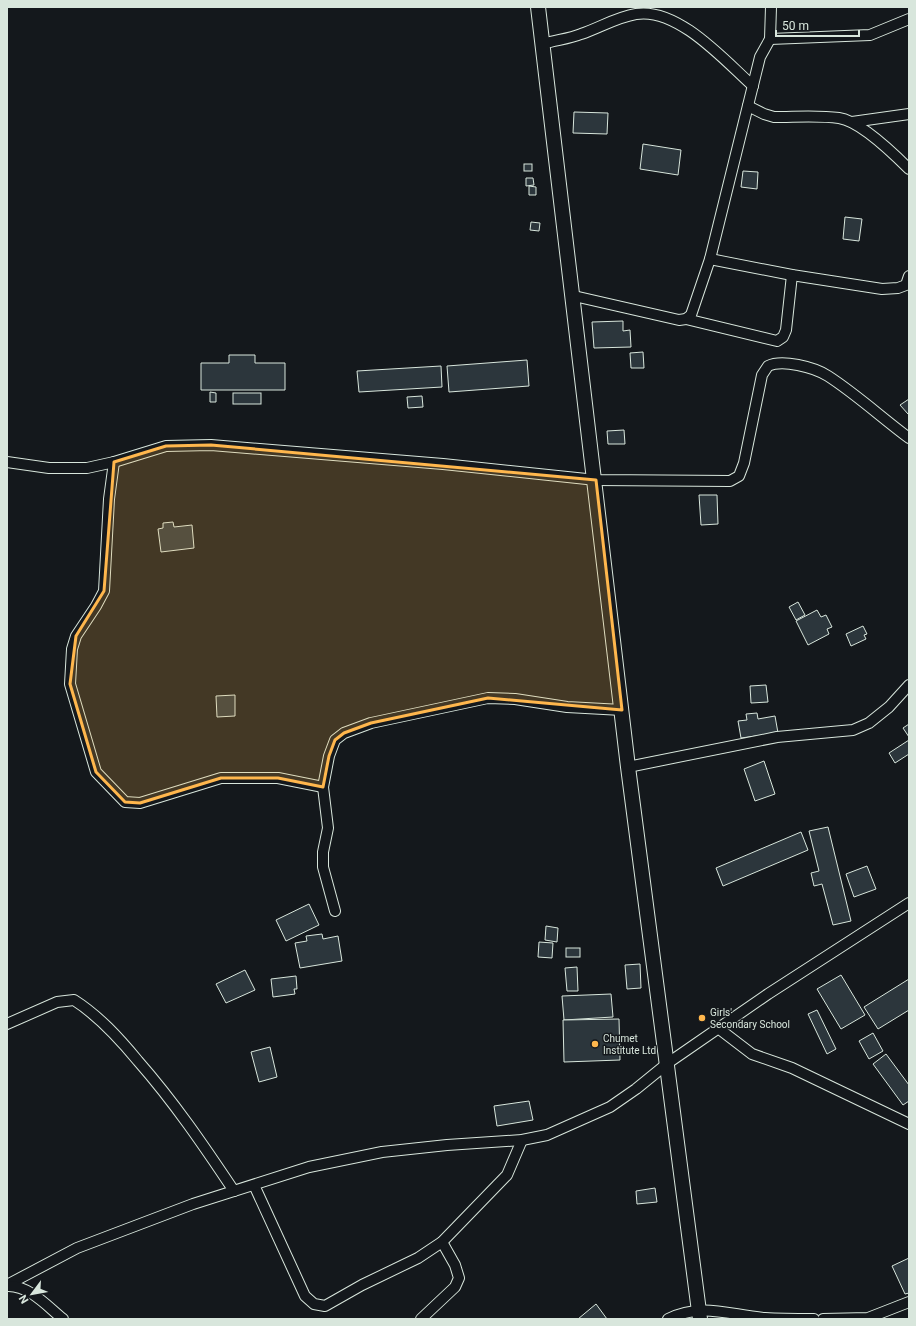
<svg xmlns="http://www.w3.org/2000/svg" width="916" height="1326" viewBox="0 0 916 1326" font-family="Roboto,sans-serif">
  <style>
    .building { fill: #2c363c; stroke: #d8e6dc }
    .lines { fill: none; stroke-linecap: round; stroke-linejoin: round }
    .minor-casing { stroke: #d8e6dc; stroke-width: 12 }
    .secondary-casing { stroke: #d8e6dc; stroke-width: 16 }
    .minor { stroke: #14181c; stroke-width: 10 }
    .secondary { stroke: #14181c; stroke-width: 14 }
    .marked { fill: #ffb74d; fill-opacity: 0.2; stroke: #ffb74d; stroke-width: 3; stroke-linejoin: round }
    .poi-dot { fill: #ffb74d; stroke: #14181c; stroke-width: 1.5 }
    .labels { text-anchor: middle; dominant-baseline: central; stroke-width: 3; stroke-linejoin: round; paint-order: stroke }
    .poi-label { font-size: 10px; fill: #d8e6dc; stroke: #14181c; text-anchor: start }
  </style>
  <rect width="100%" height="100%" fill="#14181c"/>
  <g class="building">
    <path d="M574 112 608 113 607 134 573 133Z"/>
    <path d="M643 144 681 150 678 175 640 169Z"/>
    <rect x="524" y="164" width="8" height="7"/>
    <path d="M743 171 758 172 757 189 741 187Z"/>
    <path d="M526 178H533L534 185 526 186Z"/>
    <path d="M529 186 536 187V195H529Z"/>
    <path d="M845 217 862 219 859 241 843 239Z"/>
    <path d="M531 222 540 223 539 231 530 230Z"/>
    <path d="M623 321V331L630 330 631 347 594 348 592 322Z"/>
    <path d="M643 352 644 368H631L630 353Z"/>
    <path d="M229 355H255V363H285V390H201V363H229Z"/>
    <path d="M527 360 529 386 449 392 447 366Z"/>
    <path d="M441 366 442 387 359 392 357 371Z"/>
    <path d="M210 392 216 393V402H210Z"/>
    <rect x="233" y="393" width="28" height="11"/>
    <path d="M422 396 423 407 408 408 407 397Z"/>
    <path d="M909 399V413L908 414 900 405Z"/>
    <path d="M624 430 625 444H608L607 431Z"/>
    <path d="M699 495H717L718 524 701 525Z"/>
    <path d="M173 522 174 527 192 525 194 548 161 552 158 529 163 528V523Z"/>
    <path d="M798 602 805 615 796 620 789 607Z"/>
    <path d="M817 610 821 617 826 615 832 627 827 629 829 634 808 645 796 621Z"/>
    <path d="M863 626 867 634 864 635 866 639 851 646 846 634Z"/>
    <path d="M766 685 768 702 751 703 750 686Z"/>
    <path d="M235 695V716L217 717 216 696Z"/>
    <path d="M757 713 758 719 775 716 778 733 741 738 738 721 747 720 746 714Z"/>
    <path d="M909 724V737L903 728Z"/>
    <path d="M909 740V754L895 763 889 753Z"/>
    <path d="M764 761 775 794 755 801 744 769Z"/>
    <path d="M828 827 851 921 833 925 822 884 814 886 811 873 819 871 809 831Z"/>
    <path d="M801 832 808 850 723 886 716 868Z"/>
    <path d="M867 866 876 889 854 897 846 874Z"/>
    <path d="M309 904 319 925 286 941 276 920Z"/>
    <path d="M546 926 558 928 557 942 545 940Z"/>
    <path d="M322 934 323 939 338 936 342 961 300 968 295 943 307 941 306 936Z"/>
    <path d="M539 942 553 943 552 958 538 957Z"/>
    <rect x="566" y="948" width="14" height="9"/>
    <path d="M640 964 641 988 627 989 625 965Z"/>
    <path d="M577 967 578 991H567L565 968Z"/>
    <path d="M245 970 255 990 226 1003 216 984Z"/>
    <path d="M841 975 865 1015 841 1029 817 989Z"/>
    <path d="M296 976 297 989H294L295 994 273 997 271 979Z"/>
    <path d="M909 979V1010L878 1029 864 1007Z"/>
    <path d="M611 994 613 1017 564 1020 562 996Z"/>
    <path d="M817 1010 836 1049 827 1054 808 1014Z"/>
    <path d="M619 1019 620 1060 564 1062 563 1020Z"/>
    <path d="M873 1033 883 1051 869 1059 859 1041Z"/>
    <path d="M270 1047 277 1077 259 1082 251 1052Z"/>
    <path d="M886 1054 909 1085V1101L903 1105 873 1064Z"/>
    <path d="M529 1101 533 1120 497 1126 494 1106Z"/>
    <path d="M655 1188 657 1202 637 1204 636 1191Z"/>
    <path d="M909 1258V1293L905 1294 892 1266Z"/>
    <path d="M596 1304 607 1319H578Z"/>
  </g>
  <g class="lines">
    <g class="minor-casing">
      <g id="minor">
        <path d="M770 39 870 35 909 19"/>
        <path d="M543 44C555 40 569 39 581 34 599 28 617 17 636 14 678 7 725 61 753 86"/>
        <path d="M748 106 764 114 774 117C795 117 818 115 839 118 860 121 894 154 909 169"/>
        <path d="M852 122 909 114"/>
        <path d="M710 259 792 275 882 289 898 288 906 285 909 276"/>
        <path d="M574 296 679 320 686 319 691 315 710 259 760 57 770 39 771 7"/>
        <path d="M686 319 777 341 783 337 786 330 792 275"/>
        <path d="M7 462 49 468H87L114 462 166 446 211 445 443 464 596 480 730 481 739 476 744 463 762 375 768 366C782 359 814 367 828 376 856 394 882 418 909 438"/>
        <path d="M114 462 109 499 104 591 96 606 76 636 72 649 70 684 96 772 125 802 140 803 221 778H278L323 787"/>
        <path d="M628 767 777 737 853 730 869 723 889 707 909 685"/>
        <path d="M335 911 323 867V852L328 828 323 787 329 756 335 740 344 733 371 723 488 698 515 699 567 707 622 710"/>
        <path d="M7 1024 57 1002 74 1000C99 1016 119 1038 138 1061 174 1102 204 1146 234 1191"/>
        <path d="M718 1028 752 1054 792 1068 909 1124"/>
        <path d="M254 1185 305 1296 314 1304 325 1306 362 1285 418 1258 442 1242 507 1175 522 1140"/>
        <path d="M7 1285 77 1248 193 1204 309 1167 382 1152 447 1145 522 1140 547 1135 610 1107 636 1089 668 1063 768 994 909 903"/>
        <path d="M7 1286C29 1285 47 1306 63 1319"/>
        <path d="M421 1319 455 1287 459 1278 455 1265 442 1242"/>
        <path d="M668 1319C702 1302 729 1315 765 1318 781 1319 797 1319 814 1319"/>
        <path d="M823 1319 868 1318 909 1302"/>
      </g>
    </g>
    <g class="secondary-casing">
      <path id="secondary" d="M538 7 628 767 700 1319"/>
    </g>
    <use href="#minor" class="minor"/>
    <use href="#secondary" class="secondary"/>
  </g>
  <path class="marked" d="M211 445 596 480 622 710 488 698 371 723 344 733 335 740 329 756 323 787 278 778H221L140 803 125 802 96 772 70 684 76 636 104 591 114 462 166 446Z"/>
  <g class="poi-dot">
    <circle cx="702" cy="1018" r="4"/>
    <circle cx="595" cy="1044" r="4"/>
  </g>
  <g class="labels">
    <g class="poi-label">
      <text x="710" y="1012">Girls'<tspan x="710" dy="12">Secondary School</tspan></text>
      <text x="603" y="1038">Chumet<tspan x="603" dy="12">Institute Ltd</tspan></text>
    </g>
  </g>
  <rect width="916" height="1326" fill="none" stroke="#d8e6dc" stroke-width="16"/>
  <g transform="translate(32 1294) rotate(238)" stroke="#14181c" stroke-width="3" paint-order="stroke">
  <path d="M0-3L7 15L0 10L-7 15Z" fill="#d8e6dc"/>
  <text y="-6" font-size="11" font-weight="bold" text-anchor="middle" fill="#d8e6dc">N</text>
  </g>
  <path d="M776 30v6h83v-6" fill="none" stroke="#d8e6dc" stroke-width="2"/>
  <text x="782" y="30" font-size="12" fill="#d8e6dc" stroke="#14181c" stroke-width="3" paint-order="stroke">50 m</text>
</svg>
